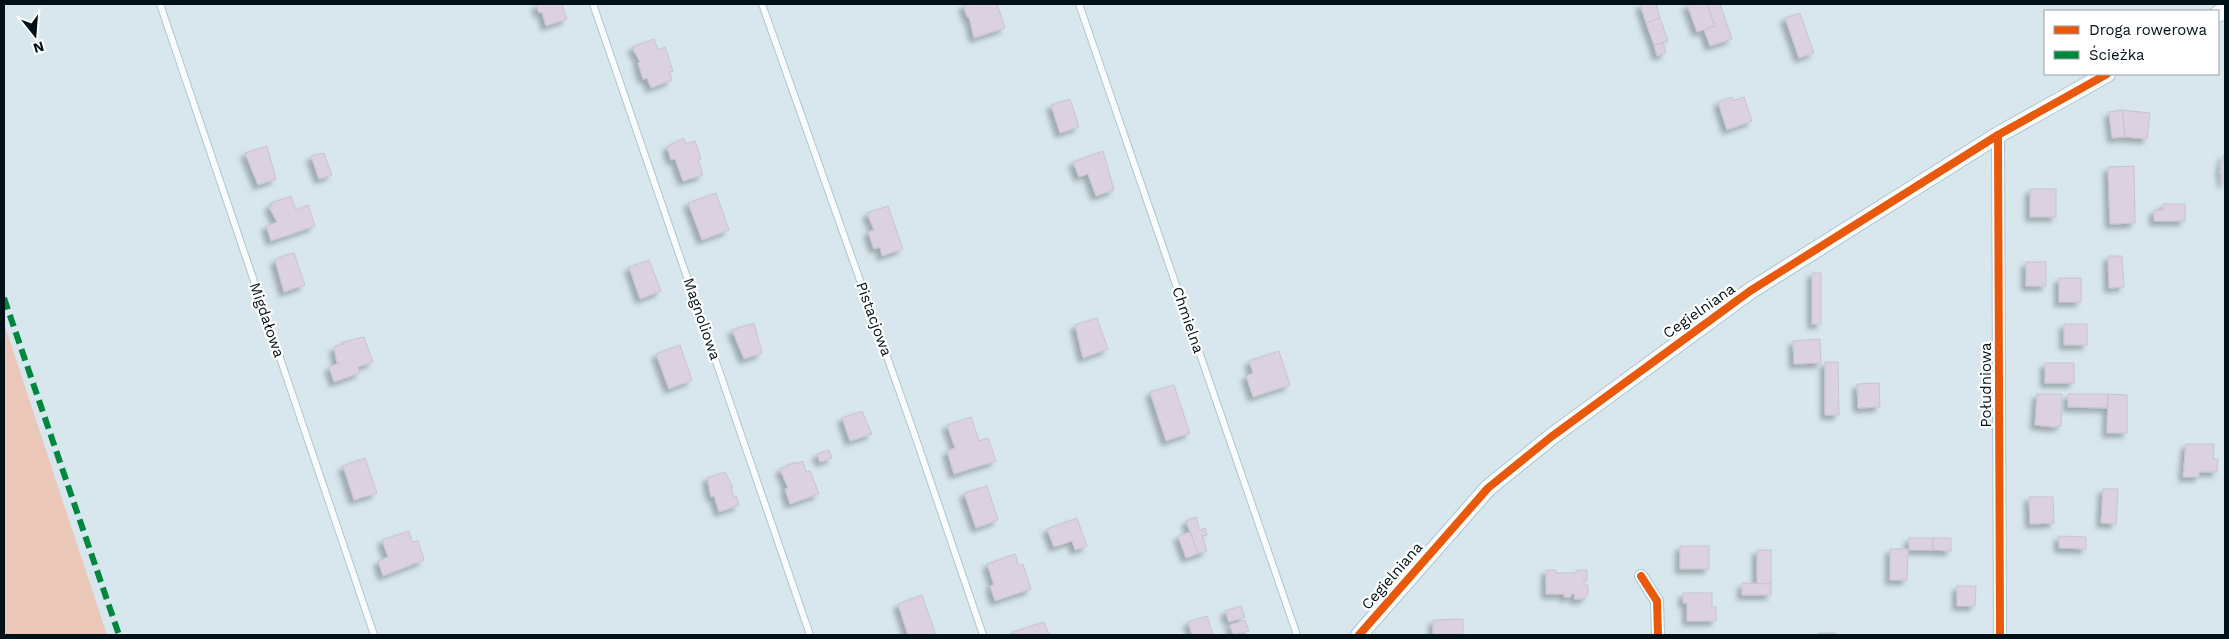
<svg xmlns="http://www.w3.org/2000/svg" width="2229" height="639" viewBox="0 0 2229 639" font-family="'Work Sans',sans-serif">
  <style>
    .green { fill: #eac7b9 }
    .building { fill: #dcd1e0; stroke: #c8c3cd; filter: url(#shadow) }
    .lines { fill: none; stroke-linecap: round; stroke-linejoin: round }
    .service-casing { stroke: #aec5ce; stroke-width: 8 }
    .minor-casing { stroke: #aec5ce; stroke-width: 14 }
    .tertiary-casing { stroke: #aec5ce; stroke-width: 18 }
    .service { stroke: #f9fbfc; stroke-width: 6 }
    .minor { stroke: #f9fbfc; stroke-width: 12 }
    .tertiary { stroke: #f9fbfc; stroke-width: 16 }
    .quiet { stroke: #00873e; stroke-width: 6; stroke-dasharray: 12 6; stroke-linecap: butt }
    .cycleway-casing { stroke: #fff; stroke-width: 11 }
    .cycleway { stroke: #e8590c; stroke-width: 8 }
    .labels { text-anchor: middle; dominant-baseline: central; stroke-width: 4.5; stroke-linejoin: round; paint-order: stroke }
    .street-label { font-size: 15px; fill: #001017; stroke: #fff }
  </style>
  <defs>
    <filter id="shadow"><feDropShadow dx="-4.5" dy="4.5" stdDeviation="2.5" flood-color="#0004"/></filter>
  </defs>
  <rect width="100%" height="100%" fill="#d7e7ed"/>
  <path class="green" d="M4 323 107 635H4Z"/>
  <g class="building">
    <path d="M536 4H564L562 5 567 19 546 26 542 12 539 13Z"/>
    <path d="M963 4H997L1005 28 974 38 969 17H967Z"/>
    <path d="M1640 4H1656L1660 18 1646 23Z"/>
    <path d="M1687 4H1707L1715 26 1697 32Z"/>
    <path d="M1707 4H1720L1732 39 1710 46 1704 30 1715 26Z"/>
    <path d="M1800 13 1814 53 1799 58 1785 18Z"/>
    <path d="M1660 18 1668 41 1654 45 1646 23Z"/>
    <path d="M654 39 658 50 665 47 673 71 669 72 672 80 651 88 647 78 643 79 638 63 640 62 632 47Z"/>
    <path d="M1663 43 1666 53 1657 56 1654 45Z"/>
    <path d="M1732 97 1733 101 1744 97 1752 121 1727 130 1718 102Z"/>
    <path d="M1070 99 1079 127 1060 133 1051 105Z"/>
    <path d="M2122 110 2150 113 2147 139 2125 137Z"/>
    <path d="M2122 110 2125 137 2112 138 2109 112Z"/>
    <path d="M684 138 686 144 695 141 701 159 698 160 703 175 683 181 675 159 671 160 667 147Z"/>
    <path d="M267 146 276 179 258 185 245 153Z"/>
    <path d="M1103 151 1114 190 1096 196 1088 174 1079 177 1073 162Z"/>
    <path d="M324 153 332 175 319 179 311 156Z"/>
    <path d="M2223 155H2225V183H2222V173H2220Z"/>
    <path d="M2134 166 2135 223 2110 224 2108 167Z"/>
    <rect x="2030" y="189" width="26" height="28"/>
    <path d="M716 193 729 230 702 240 688 203Z"/>
    <path d="M291 196 296 210 308 205 315 226 271 241 266 226 277 222 269 207 272 206 271 203Z"/>
    <path d="M2163 204H2185V221H2154V210H2163Z"/>
    <path d="M888 206 903 249 882 256 880 247 874 249 868 232 874 230 867 213Z"/>
    <path d="M294 253 305 285 284 292 275 260 288 254Z"/>
    <path d="M2108 256H2122L2124 287 2109 288Z"/>
    <path d="M649 260 661 291 640 299 629 267Z"/>
    <rect x="2026" y="262" width="20" height="24"/>
    <rect x="1812" y="273" width="9" height="51"/>
    <rect x="2059" y="278" width="22" height="24"/>
    <path d="M1097 318 1108 349 1083 358 1075 325Z"/>
    <path d="M754 323 762 353 744 359 732 330Z"/>
    <rect x="2064" y="324" width="23" height="21"/>
    <path d="M364 337 373 362 358 367 360 373 334 382 329 367 340 363H337L334 347 344 344 343 342Z"/>
    <path d="M1820 339 1821 363 1794 364 1793 341Z"/>
    <path d="M680 345 692 380 669 389 656 354Z"/>
    <path d="M1279 351 1290 385 1253 397 1246 376 1253 373 1249 361Z"/>
    <path d="M1825 362H1838L1839 415H1825Z"/>
    <rect x="2045" y="363" width="29" height="20"/>
    <path d="M1879 383 1880 407 1858 408 1857 384Z"/>
    <path d="M1174 385 1190 433 1166 441 1150 392Z"/>
    <path d="M2037 394H2062L2061 426 2053 427 2035 425Z"/>
    <path d="M2068 394H2108L2107 408 2068 407Z"/>
    <path d="M2108 394 2127 395V433H2107Z"/>
    <path d="M862 411 872 434 850 441 842 418Z"/>
    <path d="M971 417 979 441 988 438 996 461 954 474 947 451 955 448 947 425Z"/>
    <path d="M2186 444H2214L2213 459H2218L2217 472H2199V477H2183Z"/>
    <path d="M829 450 832 458 820 462 817 454Z"/>
    <path d="M365 458 377 493 354 500 343 466Z"/>
    <path d="M803 461 806 472 810 471 819 494 790 504 785 489 788 488 780 469 795 462 796 464Z"/>
    <path d="M725 472 733 487H731L734 497 736 496 739 505 719 512 714 496 711 497 707 478Z"/>
    <path d="M987 486 998 520 976 528 964 493Z"/>
    <path d="M2103 489H2118L2116 524 2101 523Z"/>
    <path d="M2029 497H2053L2054 523 2030 524Z"/>
    <path d="M1196 517 1200 530 1205 528 1207 535 1202 536 1207 551 1198 554 1186 521Z"/>
    <path d="M1077 518 1087 546 1075 550 1072 541 1054 547 1047 529Z"/>
    <path d="M409 531 412 542 418 541 424 560 383 576 378 561 388 557 382 540Z"/>
    <path d="M1190 532 1198 554 1186 558 1178 536Z"/>
    <path d="M2059 536 2086 537V549L2059 548Z"/>
    <rect x="1909" y="538" width="24" height="12"/>
    <path d="M1933 538H1951V551L1933 550Z"/>
    <rect x="1680" y="546" width="29" height="23"/>
    <path d="M1890 549H1908L1907 580H1890Z"/>
    <rect x="1757" y="550" width="14" height="34"/>
    <path d="M1015 554 1019 566 1023 564 1031 589 995 601 990 586 994 585 987 564Z"/>
    <path d="M1546 570H1556V573H1577V570H1587V580H1584V585H1588V594L1584 599H1574L1575 594H1571V597H1564V594H1546Z"/>
    <path d="M1742 583 1771 584V595H1742Z"/>
    <path d="M1957 586H1976L1975 606H1957Z"/>
    <path d="M1683 593H1712V607H1716V621H1687V603H1683Z"/>
    <path d="M922 595 936 635H908L898 604Z"/>
    <path d="M1241 606 1245 617 1229 622 1225 611Z"/>
    <path d="M1207 616 1213 635H1192L1188 622Z"/>
    <path d="M1463 619V635H1433V620Z"/>
    <path d="M1245 620 1249 631 1233 635 1230 625Z"/>
    <path d="M1044 622 1049 635H1014L1013 632Z"/>
    <rect x="1819" y="633" width="16" height="2"/>
  </g>
  <g class="lines">
    <g class="service-casing">
      <g id="service">
        <path d="M160 4 374 635"/>
        <path d="M593 4 810 635"/>
        <path d="M762 4 913 430 983 635"/>
        <path d="M1079 4 1297 635"/>
      </g>
    </g>
    <g class="minor-casing">
      <g id="minor">
        <path d="M1998 135 2000 635"/>
        <path d="M1641 576 1657 601 1658 635"/>
      </g>
    </g>
    <g class="tertiary-casing">
      <g id="tertiary">
        <path d="M2218 14 2225 10"/>
        <path d="M1359 635 1488 488 1551 437 1750 291 1998 135 2107 74"/>
      </g>
    </g>
    <use href="#service" class="service"/>
    <use href="#minor" class="minor"/>
    <use href="#tertiary" class="tertiary"/>
    <path class="quiet" d="M4 298 119 635"/>
    <g class="cycleway-casing">
      <g id="cycleway">
        <path d="M1998 135 2000 635"/>
        <path d="M1641 576 1657 601 1658 635"/>
        <path d="M1359 635 1488 488 1551 437 1750 291 1998 135 2107 74"/>
      </g>
    </g>
    <use href="#cycleway" class="cycleway"/>
  </g>
  <g class="labels">
    <g class="street-label">
      <text transform="translate(1699 311) rotate(-35)">Cegielniana</text>
      <text transform="translate(702 319) rotate(71)">Magnoliowa</text>
      <text transform="translate(874 319) rotate(70)">Pistacjowa</text>
      <text transform="translate(267 320) rotate(71)">Migdałowa</text>
      <text transform="translate(1188 320) rotate(71)">Chmielna</text>
      <text transform="translate(1986 385) rotate(-90)">Południowa</text>
      <text transform="translate(1392 576) rotate(-49)">Cegielniana</text>
    </g>
  </g>
  <rect width="2229" height="639" fill="none" stroke="#001017" stroke-width="10"/>
  <rect x="2044" y="10" width="175" height="65" fill="#ffffff" stroke="#999fa2"/>
  <rect x="2054" y="26" width="25" height="8" fill="#e8590c" stroke="#999fa2"/>
  <text x="2089" y="35" font-size="15" fill="#001017">Droga rowerowa</text>
  <rect x="2054" y="51" width="25" height="8" fill="#00873e" stroke="#999fa2"/>
  <text x="2089" y="60" font-size="15" fill="#001017">Ścieżka</text>
  <g transform="translate(35 35) rotate(163)" stroke="#ffffff" stroke-width="4" paint-order="stroke">
  <path d="M0-4L9 19L0 12L-9 19Z" fill="#001017"/>
  <text y="-8" font-size="14" font-weight="bold" text-anchor="middle" fill="#001017">N</text>
  </g>
</svg>
